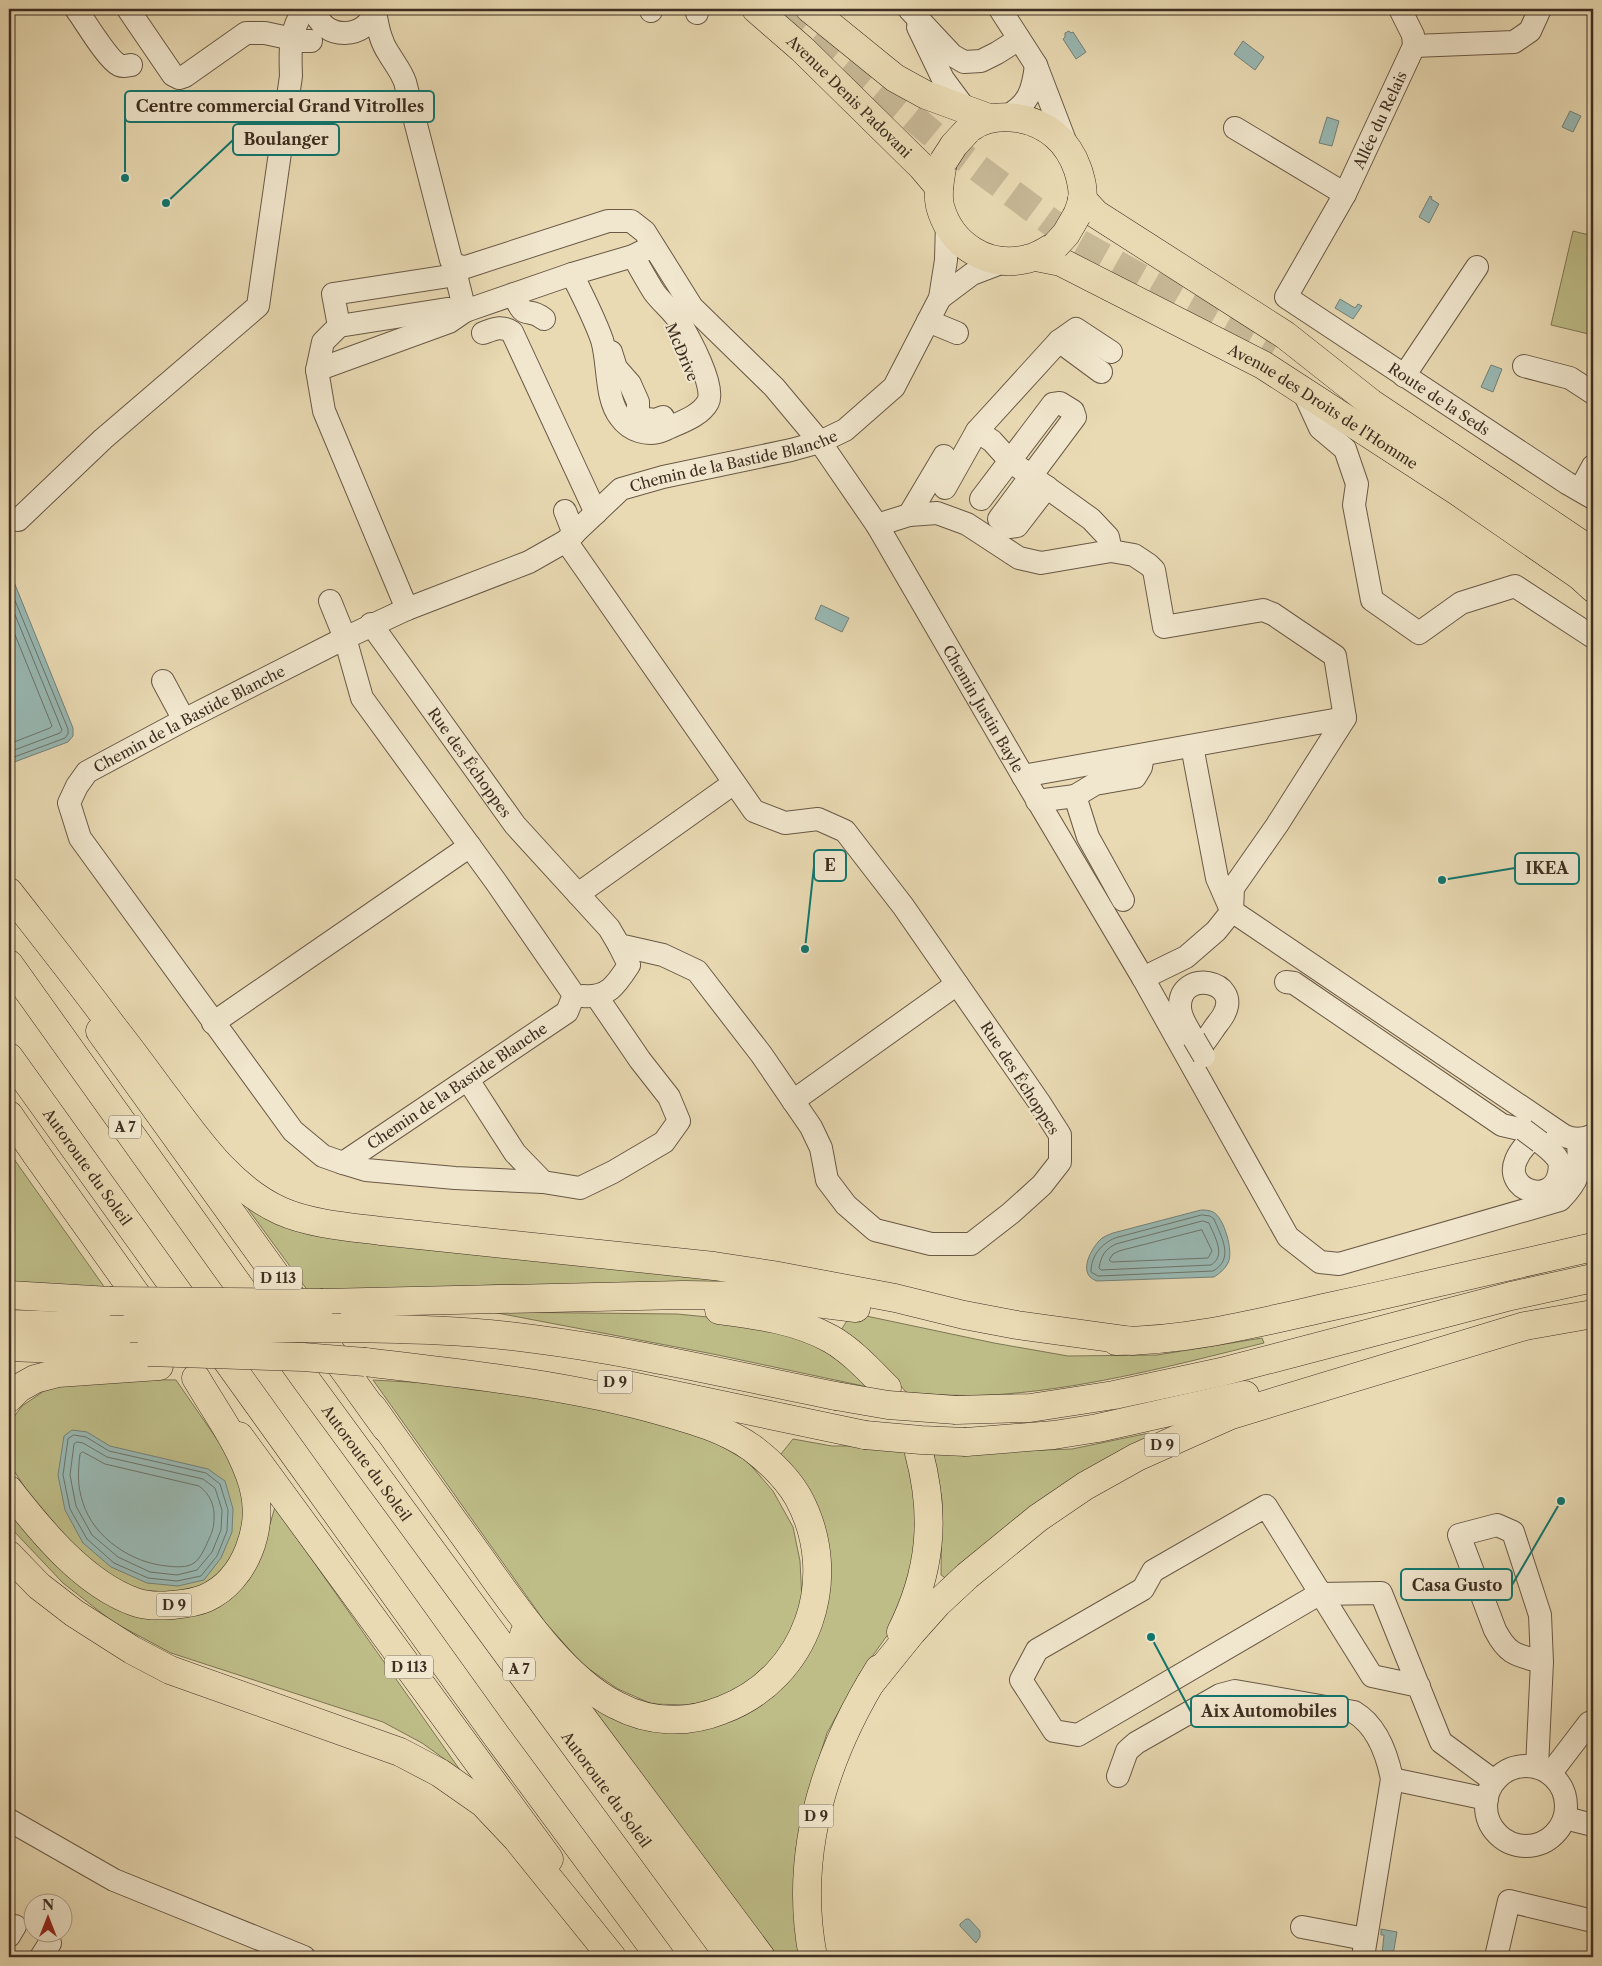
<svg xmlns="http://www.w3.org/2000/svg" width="1602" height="1966" viewBox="0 0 1602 1966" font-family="'Libre Caslon Text',serif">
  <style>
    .green { fill: #bebd88; stroke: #7e7654 }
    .water { fill: #99b9b4; stroke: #758179 }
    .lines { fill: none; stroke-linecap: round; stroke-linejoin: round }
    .shore { stroke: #6c746a; stroke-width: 1 }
    .major-tunnel { stroke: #c7b896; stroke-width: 28; stroke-dasharray: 28 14; stroke-linecap: butt }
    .minor-casing { stroke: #695946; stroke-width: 24 }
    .major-casing { stroke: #3e2e21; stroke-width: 29 }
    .highway-casing { stroke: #3e2e21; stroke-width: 29 }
    .minor { stroke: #f1e7ce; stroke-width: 22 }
    .major { stroke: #e9dab3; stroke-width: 28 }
    .highway { stroke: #e9dab3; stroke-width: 28 }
    .minor-bridge-casing { stroke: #695946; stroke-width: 24; stroke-linecap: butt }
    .major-bridge-casing { stroke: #3e2e21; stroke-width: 29; stroke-linecap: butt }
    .highway-bridge-casing { stroke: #3e2e21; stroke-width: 29; stroke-linecap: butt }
    .minor-bridge { stroke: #f1e7ce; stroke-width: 22 }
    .major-bridge { stroke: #e9dab3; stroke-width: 28 }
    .highway-bridge { stroke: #e9dab3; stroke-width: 28 }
    .labels { text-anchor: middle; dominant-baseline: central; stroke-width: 4; stroke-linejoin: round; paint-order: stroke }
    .shield { fill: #f1e7ce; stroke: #746655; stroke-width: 1 }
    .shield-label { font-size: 14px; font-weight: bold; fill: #3e2e21 }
    .street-label { font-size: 15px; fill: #3e2e21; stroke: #f1e7ce }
    .leader { fill: none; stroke: #0f766e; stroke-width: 2 }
    .callout-dot { fill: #0f766e; stroke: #f1e7ce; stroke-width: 2 }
    .callout { fill: #f1e7ce; stroke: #0f766e; stroke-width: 2 }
    .callout-label { font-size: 16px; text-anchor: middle; font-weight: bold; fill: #3e2e21 }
  </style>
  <rect width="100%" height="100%" fill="#e9dab3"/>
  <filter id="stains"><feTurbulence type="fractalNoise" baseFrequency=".004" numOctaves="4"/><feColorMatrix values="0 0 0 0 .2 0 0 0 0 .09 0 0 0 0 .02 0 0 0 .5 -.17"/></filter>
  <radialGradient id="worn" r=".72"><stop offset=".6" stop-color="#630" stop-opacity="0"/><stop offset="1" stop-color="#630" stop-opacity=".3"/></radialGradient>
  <g class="green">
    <path d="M1573 231 1593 236V335L1551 325Z"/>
    <path d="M9 1152 105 1288 9 1284Z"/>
    <path d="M248 1204 790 1284 722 1286 499 1285 308 1291 248 1209Z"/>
    <path d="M492 1312 677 1314 748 1321 800 1336 848 1365 868 1387 713 1354Z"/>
    <path d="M852 1313 994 1343 1068 1356 1157 1355 1262 1338 1264 1343C1179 1364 1093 1387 1005 1394 974 1397 942 1395 910 1393L906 1392 872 1353 841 1330Z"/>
    <path d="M112 1379 176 1380 223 1448 242 1481 247 1506 237 1556 197 1593 145 1594 117 1583 77 1553 41 1513 11 1466 9 1454 10 1422 22 1406 44 1391 72 1381Z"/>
    <path d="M373 1380 463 1385 630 1414 709 1439 747 1461 773 1491 793 1527 800 1561 802 1600 791 1637 770 1662 745 1685 716 1700 687 1705 652 1704 618 1689 583 1665 545 1622Z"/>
    <path d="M1149 1433 1151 1441 947 1579 941 1575 942 1500 933 1451 962 1453 1072 1449Z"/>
    <path d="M793 1439 832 1446H872L908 1450 918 1500 917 1549 891 1630 859 1675 827 1733 809 1790 796 1849 794 1907 800 1951 776 1957 578 1695 670 1732 814 1642 804 1485 781 1454Z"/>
    <path d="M9 1501 140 1613 259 1561 275 1507 460 1770 422 1743 383 1722 171 1653 113 1622 63 1583 9 1526Z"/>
  </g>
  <g class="water">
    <path d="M1069 31 1071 33 1073 32 1086 52 1076 59 1063 39 1065 37V33Z"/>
    <path d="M1243 41 1264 57 1255 70 1234 54Z"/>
    <path d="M1570 111 1581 116 1573 132 1562 127Z"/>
    <path d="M1327 117 1339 121 1332 146 1319 143Z"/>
    <path d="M1430 196 1432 197 1431 199 1439 204 1429 223 1419 217Z"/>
    <path d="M1340 299 1355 308 1358 304 1362 306 1353 319 1335 308Z"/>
    <path d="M1491 365 1502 369 1493 392 1481 387Z"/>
    <path d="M9 580 14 582 73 728V736L68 742 9 764Z"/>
    <path d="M821 605 849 618 842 632 815 619Z"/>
    <path d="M1201 1210C1205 1210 1209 1210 1213 1212 1224 1217 1234 1252 1228 1263 1225 1269 1220 1273 1214 1277L1097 1281C1078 1275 1089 1252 1099 1241 1102 1237 1108 1235 1113 1233Z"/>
    <path d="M72 1430 87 1432 110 1446 208 1469 225 1481 233 1509 232 1532 221 1558 204 1580 178 1586 147 1583 111 1567 83 1543 65 1510 58 1475 64 1436Z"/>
    <path d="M966 1919H969L980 1931V1937L976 1943 960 1926V1924Z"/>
    <path d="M1381 1929 1397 1932 1393 1955 1382 1954 1384 1935H1381Z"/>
  </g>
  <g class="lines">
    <g class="shore">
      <path d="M9 586 68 729V734L65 738 9 759"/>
      <path d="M9 600 62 730 60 733 9 752"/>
      <path d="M9 620 52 726 50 728 9 744"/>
      <path d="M1202 1215 1210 1216 1214 1219C1221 1236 1235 1259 1213 1271L1098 1276 1091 1272C1091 1256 1101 1244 1115 1238Z"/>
      <path d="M1203 1221 1209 1223C1214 1236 1227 1255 1211 1265L1101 1270 1099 1268C1101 1256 1105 1249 1116 1244Z"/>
      <path d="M1202 1230 1212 1251 1208 1258 1112 1262 1109 1260 1113 1254 1119 1251Z"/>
      <path d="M74 1435 86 1437 109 1451 206 1473 220 1484 228 1510 227 1531 217 1556 201 1576 177 1581 148 1578 114 1563 87 1539 70 1509 63 1475 68 1439Z"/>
      <path d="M77 1442 83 1443 107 1457 203 1479 215 1488 222 1510 221 1530 212 1552 197 1570 177 1575 150 1572 118 1557 92 1535 76 1506 70 1475 74 1444Z"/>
      <path d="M83 1452 105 1464 199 1486C210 1494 215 1506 214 1519 214 1527 212 1533 208 1541 205 1548 200 1559 194 1563 187 1568 175 1567 167 1566 132 1563 94 1538 83 1503 77 1486 78 1470 80 1454Z"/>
    </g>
    <path class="major-tunnel" d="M783 9 935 136 1079 243 1273 352"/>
    <g class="minor-casing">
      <g id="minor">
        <path d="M76 9C85 21 107 59 119 65 124 67 127 66 131 65"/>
        <path d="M128 9 173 75 179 78 185 76 246 33H265L302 41H311"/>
        <path d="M315 9C321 42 369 40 375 9"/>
        <path d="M650 9 651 11"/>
        <path d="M696 9 697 13"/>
        <path d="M909 9 952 55 964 62 981 61 997 53 1019 39"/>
        <path d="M1000 9 1036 65 1067 146"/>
        <path id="s1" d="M1400 9 1413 35 1414 46 1345 194 1286 297 1567 483 1593 498"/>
        <path id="s2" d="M375 12C378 27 380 41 389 54 395 64 401 71 405 82L451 260 457 266 466 267 608 221H631L645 232 692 307 774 387 820 442 877 525 1023 776 1143 978 1288 1237 1320 1262 1339 1264 1560 1200C1583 1176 1579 1171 1578 1139"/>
        <path d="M918 27 943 79 966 110"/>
        <path d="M1414 46 1514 42 1530 31 1540 9"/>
        <path d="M1005 117C1029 105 1033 90 1036 65"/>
        <path d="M1235 128 1345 194"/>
        <path d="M572 274C582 295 594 317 602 340 609 363 605 398 620 417 630 431 648 437 664 430 678 423 700 417 708 402 716 386 688 336 679 321 672 310 662 303 654 292 647 281 640 268 633 256"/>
        <path d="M514 294C525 323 526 305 544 319"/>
        <path d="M940 298 972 274 1006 261"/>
        <path d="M928 321 957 333"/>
        <path d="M339 326 333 294 456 275"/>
        <path d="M483 333C494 329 501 325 512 332L596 513"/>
        <path d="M1059 341 1101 372"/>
        <path d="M611 352 616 368 630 384 638 402V418L655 420 663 417"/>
        <path d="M1111 352 1076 329 1059 341 977 431 992 441 1010 461 1091 519 1108 537 1111 551"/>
        <path d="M1524 366 1570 378 1593 393"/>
        <path d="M317 370 449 322 465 311 456 275 457 266"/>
        <path d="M1404 376 1477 267"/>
        <path d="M1303 391 1320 428 1345 449 1357 484 1354 505 1372 600 1419 633 1461 603 1515 586 1593 637"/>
        <path d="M945 488 977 431"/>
        <path d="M1580 490 1593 466"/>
        <path d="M981 499 1053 404 1060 403 1073 411 1075 417 999 519 1009 527 1017 526 1047 487"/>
        <path d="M565 511 574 534"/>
        <path d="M909 515 944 456"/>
        <path d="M18 520 103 439 258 306 291 76C290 50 289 30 305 9"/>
        <path d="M877 525 909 515 937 513 967 524 1019 558 1041 563 1111 551 1134 555 1149 565 1154 570 1164 627 1263 610 1273 614 1335 656 1345 718 1277 825 1233 888 1232 911"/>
        <path id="s3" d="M330 601 345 638 362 698 496 882 574 995 567 1012 343 1163 323 1156 293 1131 80 838 69 803 77 786 87 772 184 720 345 638 407 609 529 562 566 541 621 489 663 477 791 450 820 442 845 430 894 387 940 298 946 260 947 222"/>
        <path d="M407 609 324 411 317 370 323 342 339 326 447 309 465 311 572 274 633 256 653 246"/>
        <path id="s4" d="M371 624 515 825 609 928 619 945 663 955 697 971 761 1054 811 1127 821 1148 827 1180 846 1205 875 1230 931 1244H971L1011 1213 1042 1185 1060 1162V1135L1039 1102 903 906 845 831 818 819 785 823 754 811 566 541"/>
        <path d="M163 681 184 720"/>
        <path d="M1192 746 1217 878 1231 910"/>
        <path d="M1023 776 1345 718"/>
        <path d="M1075 796 1095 784 1135 777 1141 767 1143 755"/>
        <path d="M1037 801 1075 796 1088 837 1123 900"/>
        <path d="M578 894 734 783"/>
        <path d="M1143 978 1186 957 1216 931 1232 911 1563 1135C1572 1140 1583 1140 1593 1135"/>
        <path d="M1286 982 1294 983 1502 1125 1524 1130"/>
        <path d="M583 996C608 998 616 985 629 965L619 945"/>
        <path d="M213 1023 470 846"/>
        <path d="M1185 1052C1200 1053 1205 1041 1213 1030 1216 1025 1221 1020 1224 1014 1242 980 1179 968 1180 1007 1180 1018 1189 1030 1194 1039"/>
        <path d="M468 1080 515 1153 543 1182 580 1188 613 1172 664 1142 679 1121 669 1097 640 1060 597 997"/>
        <path d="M793 1101 957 984"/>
        <path d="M1540 1142C1546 1147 1553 1152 1557 1158 1560 1162 1560 1168 1559 1173 1553 1206 1503 1191 1516 1160 1522 1145 1536 1136 1547 1126"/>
        <path d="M343 1163 366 1170 455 1178 543 1182"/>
        <path d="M1419 1686 1372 1676 1266 1506 1153 1571 1143 1589 1037 1650 1021 1680 1054 1731 1078 1735 1319 1594 1381 1593 1441 1742 1494 1781"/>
        <circle cx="1526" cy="1806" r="40"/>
        <path d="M1537 1767 1542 1662 1540 1615 1513 1532 1497 1525 1459 1535 1495 1630C1508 1655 1516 1655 1542 1662"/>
        <path d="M1550 1774 1589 1723 1593 1724"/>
        <path d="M1118 1776 1127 1751 1136 1743 1220 1695 1235 1691 1354 1712C1376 1725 1387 1754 1392 1779L1363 1957"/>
        <path d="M1392 1779 1487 1799"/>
        <path d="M1565 1818 1593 1825"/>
        <path d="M9 1820 114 1880 304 1957"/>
        <path d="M1302 1927 1365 1939"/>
        <path d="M9 1936 15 1926"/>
        <path d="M41 1957 50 1943"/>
        <path d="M1496 1957 1509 1901 1593 1921"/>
      </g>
    </g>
    <g class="major-casing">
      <g id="major">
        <path id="s5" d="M756 9 802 49 922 167 939 187"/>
        <path d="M810 9 895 78 926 95 989 118"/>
        <path d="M972 127C985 117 1001 116 1017 118 1047 123 1068 141 1078 170 1081 180 1084 190 1082 200 1081 205 1079 210 1077 215"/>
        <path d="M942 168C940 180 937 194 940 206 950 244 987 269 1027 259 1036 257 1043 253 1051 248"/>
        <path d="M1082 199 1096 214 1285 335 1371 403 1593 552"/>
        <path id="s6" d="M1036 257 1061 262 1263 365 1457 491 1593 585"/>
        <path d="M100 1031 386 1428"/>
        <path d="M36 1154 153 1318"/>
        <path d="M239 1436 549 1859"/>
        <path d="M524 1634 559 1686 761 1957"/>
      </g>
    </g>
    <g class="highway-casing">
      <g id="highway">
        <path d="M1580 576 1593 588"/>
        <path d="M9 892C44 937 79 981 113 1027 132 1051 150 1076 168 1100 199 1142 232 1189 281 1211 310 1224 350 1227 381 1231L714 1266 773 1275 895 1298 964 1315 1017 1325 1133 1341"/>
        <path id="s7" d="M9 964 307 1381 730 1957"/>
        <path id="s8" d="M9 1057 495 1734 660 1957"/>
        <path d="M9 1115 36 1154"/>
        <path d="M9 1295 110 1301"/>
        <path d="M323 1303 683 1295 758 1296 856 1308"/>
        <path d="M719 1310C757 1315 797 1320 831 1339 852 1351 870 1371 887 1388"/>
        <path d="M9 1324 130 1328"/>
        <path d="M341 1328C405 1329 470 1330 534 1339 636 1352 736 1376 836 1396"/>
        <path d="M1116 1341C1190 1341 1261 1322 1333 1306 1420 1287 1507 1267 1593 1247"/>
        <path d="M9 1347 137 1352"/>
        <path d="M365 1362C464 1374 565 1384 661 1411 693 1420 725 1429 752 1448 769 1461 787 1478 798 1497 842 1577 808 1678 722 1710 687 1724 650 1723 616 1705 560 1677 509 1598 473 1548 439 1501 406 1455 373 1408"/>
        <path d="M627 1385 865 1435"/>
        <path d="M9 1398 19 1388 35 1379 58 1373 159 1366"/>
        <path d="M956 1410 1030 1408 1114 1395 1221 1372 1511 1296 1593 1278"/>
        <path d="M966 1442 1054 1435 1098 1428 1245 1395"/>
        <path d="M9 1490C41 1531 84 1584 135 1602 146 1606 161 1606 172 1605 183 1604 195 1603 206 1598 246 1580 265 1526 253 1485 242 1447 216 1412 196 1378"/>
        <path d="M9 1555 39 1586 74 1613 132 1650 170 1670 400 1752 440 1773 483 1803 517 1839 612 1957"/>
        <path d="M901 1632C931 1572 936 1517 919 1453"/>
        <path d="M870 1684 912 1632 937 1604 967 1576 1038 1518 1085 1486 1137 1457 1231 1415 1525 1326 1593 1314"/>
        <path d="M813 1957C793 1853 824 1757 879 1669"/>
      </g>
    </g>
    <use href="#minor" class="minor"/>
    <use href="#major" class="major"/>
    <use href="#highway" class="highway"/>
    <g class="minor-bridge-casing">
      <g id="minor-bridge">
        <path d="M1194 1039 1204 1056"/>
        <path d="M1524 1130 1540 1142"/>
      </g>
    </g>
    <g class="major-bridge-casing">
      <g id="major-bridge">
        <path d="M943 162 954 145 967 131"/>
        <path d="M1055 246 1066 234 1077 215"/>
      </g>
    </g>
    <g class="highway-bridge-casing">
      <g id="highway-bridge">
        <path d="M110 1301 323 1303"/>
        <path d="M130 1328H341"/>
        <path d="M148 1352 303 1357 365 1362"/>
        <path d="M836 1396 888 1405 956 1410"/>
        <path d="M865 1435 921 1440 966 1442"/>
      </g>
    </g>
    <use href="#minor-bridge" class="minor-bridge"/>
    <use href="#major-bridge" class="major-bridge"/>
    <use href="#highway-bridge" class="highway-bridge"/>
  </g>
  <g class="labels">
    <g class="shield">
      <rect x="109" y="1115.5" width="32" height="23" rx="4"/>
      <rect x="254" y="1266.5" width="48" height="23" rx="4"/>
      <rect x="597.5" y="1370.5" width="35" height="23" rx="4"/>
      <rect x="1144.5" y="1433.5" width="35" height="23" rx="4"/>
      <rect x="156.5" y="1593.5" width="35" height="23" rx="4"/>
      <rect x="385" y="1655.5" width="48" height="23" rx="4"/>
      <rect x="503" y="1657.5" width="32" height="23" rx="4"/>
      <rect x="798.5" y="1804.5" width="35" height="23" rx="4"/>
    </g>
    <g class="shield-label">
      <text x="125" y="1127">A 7</text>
      <text x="278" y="1278">D 113</text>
      <text x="615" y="1382">D 9</text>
      <text x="1162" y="1445">D 9</text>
      <text x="174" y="1605">D 9</text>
      <text x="409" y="1667">D 113</text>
      <text x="519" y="1669">A 7</text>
      <text x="816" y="1816">D 9</text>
    </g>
    <g class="street-label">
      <text stroke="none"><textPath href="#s5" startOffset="128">Avenue Denis Padovani</textPath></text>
      <text transform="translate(1380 120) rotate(-65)">Allée du Relais</text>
      <text transform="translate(682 352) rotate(67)">McDrive</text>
      <text stroke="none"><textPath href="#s1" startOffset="506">Route de la Seds</textPath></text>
      <text stroke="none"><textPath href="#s6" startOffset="325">Avenue des Droits de l'Homme</textPath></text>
      <text stroke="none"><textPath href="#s3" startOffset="1975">Chemin de la Bastide Blanche</textPath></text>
      <text stroke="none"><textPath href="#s2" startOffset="1056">Chemin Justin Bayle</textPath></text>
      <text stroke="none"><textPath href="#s3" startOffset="1366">Chemin de la Bastide Blanche</textPath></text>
      <text stroke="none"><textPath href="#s4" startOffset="170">Rue des Échoppes</textPath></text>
      <text transform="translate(1020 1078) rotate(57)">Rue des Échoppes</text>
      <text transform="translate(457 1086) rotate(-34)">Chemin de la Bastide Blanche</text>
      <text stroke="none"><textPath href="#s8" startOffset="135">Autoroute du Soleil</textPath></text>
      <text stroke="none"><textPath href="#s7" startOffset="614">Autoroute du Soleil</textPath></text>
      <text stroke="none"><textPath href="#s7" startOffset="1019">Autoroute du Soleil</textPath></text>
    </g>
  </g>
  <path class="leader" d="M125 178L125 106M166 203L233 140M805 949L814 866M1442 880L1515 868M1561 1501L1512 1585M1151 1637L1191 1712"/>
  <g class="callout-dot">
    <circle cx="125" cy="178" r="5"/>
    <circle cx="166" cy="203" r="5"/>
    <circle cx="805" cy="949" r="5"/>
    <circle cx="1442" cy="880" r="5"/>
    <circle cx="1561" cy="1501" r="5"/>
    <circle cx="1151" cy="1637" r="5"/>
  </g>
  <g class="callout">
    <rect x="125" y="91" width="309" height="31" rx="5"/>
    <rect x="233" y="124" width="106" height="31" rx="5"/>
    <rect x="814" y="850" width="32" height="31" rx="5"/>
    <rect x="1515" y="853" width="64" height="31" rx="5"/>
    <rect x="1401" y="1569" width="111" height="31" rx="5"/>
    <rect x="1191" y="1696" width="157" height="31" rx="5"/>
  </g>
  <g class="callout-label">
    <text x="280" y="112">Centre commercial Grand Vitrolles</text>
    <text x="286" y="145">Boulanger</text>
    <text x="830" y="871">E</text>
    <text x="1547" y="874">IKEA</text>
    <text x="1457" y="1591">Casa Gusto</text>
    <text x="1269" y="1717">Aix Automobiles</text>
  </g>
  <rect width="1602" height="1966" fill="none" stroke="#e9dab3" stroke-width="30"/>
  <rect x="10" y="10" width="1582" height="1946" fill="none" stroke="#3e2e21" stroke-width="2.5"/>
  <rect x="15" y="15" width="1572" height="1936" fill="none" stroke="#3e2e21"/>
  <g transform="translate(48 1918)"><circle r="24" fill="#f1e7ce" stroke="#a99d89"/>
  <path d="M0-4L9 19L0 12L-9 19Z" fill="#8f2418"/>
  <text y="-8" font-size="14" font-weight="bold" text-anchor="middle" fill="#3e2e21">N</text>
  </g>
  <rect width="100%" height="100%" filter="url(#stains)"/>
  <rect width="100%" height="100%" fill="url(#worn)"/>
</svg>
